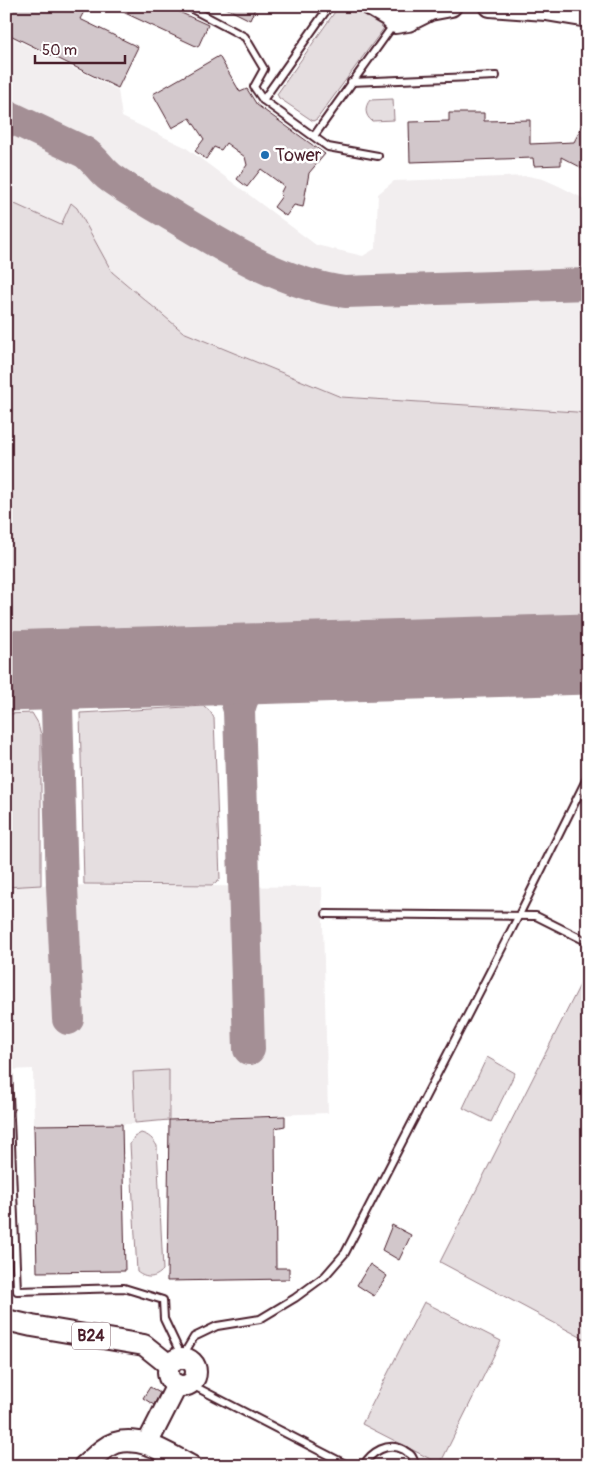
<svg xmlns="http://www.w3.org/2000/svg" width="594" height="1472" viewBox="0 0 594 1472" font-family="Pangolin,sans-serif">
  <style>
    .built { fill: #f2eeef }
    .green { fill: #e5dee0; stroke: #987e86 }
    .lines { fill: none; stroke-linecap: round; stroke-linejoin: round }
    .taxiway { stroke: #a48f95; stroke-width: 32 }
    .runway { stroke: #a48f95; stroke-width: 81 }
    .building { fill: #d2c7cb; stroke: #4a1f2b }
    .service-casing { stroke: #4a1f2b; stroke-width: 10 }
    .primary-casing { stroke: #4a1f2b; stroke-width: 24 }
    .service { stroke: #fff; stroke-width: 6 }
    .primary { stroke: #fff; stroke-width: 20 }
    .poi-dot { fill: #1f6fb2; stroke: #fff; stroke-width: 2 }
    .labels { text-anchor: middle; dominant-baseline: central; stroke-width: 5; stroke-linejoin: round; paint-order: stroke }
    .shield { fill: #fff; stroke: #80626b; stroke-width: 1 }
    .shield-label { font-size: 16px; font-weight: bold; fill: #4a1f2b }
    .poi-label { font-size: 18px; fill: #4a1f2b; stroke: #fff; text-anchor: start }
  </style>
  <rect width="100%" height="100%" fill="#fff"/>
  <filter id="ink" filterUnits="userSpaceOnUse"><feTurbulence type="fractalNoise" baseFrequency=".02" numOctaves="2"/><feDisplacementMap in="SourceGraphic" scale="10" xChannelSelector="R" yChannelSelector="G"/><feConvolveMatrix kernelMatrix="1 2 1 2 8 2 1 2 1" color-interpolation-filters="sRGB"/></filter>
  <g filter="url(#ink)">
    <g class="built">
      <path d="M6 35 118 90 122 117 185 147 316 245 363 256 376 248 378 194 394 181 528 176 543 179 559 186 588 201V414L576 412 341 397 183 332 112 272 77 208 71 204 61 226 6 200Z"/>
      <path d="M41 885 322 887 328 1113 170 1119 169 1070 133 1071 134 1124 34 1125 33 1069 6 1070V887Z"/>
    </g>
    <g class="green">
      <path d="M339 6H361L383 22 384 28 317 119 313 121 279 98 277 94Z"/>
      <path d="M393 99 394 120 372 121C365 116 364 107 370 100Z"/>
      <path d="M6 200 61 225 71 203 77 208 112 272 183 332 341 397 576 412 588 414V618L6 631Z"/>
      <path d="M204 706 210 711 214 718 220 879 212 885 84 884 80 713Z"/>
      <path d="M32 713 38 723 41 735V885L6 887V714Z"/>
      <path d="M588 969V1341L440 1262Z"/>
      <path d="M487 1057 515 1073 491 1122 463 1108Z"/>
      <path d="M169 1070V1120L135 1123 133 1072Z"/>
      <path d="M141 1133C149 1135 153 1139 157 1146L163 1270C155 1279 146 1279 137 1272L130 1144 134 1137Z"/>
      <path d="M424 1302 501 1341 440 1464 362 1424Z"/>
    </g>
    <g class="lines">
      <g class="taxiway">
        <path d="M6 115 84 152C95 159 101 171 111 178 132 193 155 205 176 218 229 250 283 284 345 292L588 284"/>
        <path d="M189 666C217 673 231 679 239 710L249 1049"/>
        <path d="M56 670 62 886 68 1019"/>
        <path d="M239 710C247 679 263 672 291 663"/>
      </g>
      <path class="runway" d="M6 671 588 654"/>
    </g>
    <g class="building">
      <path d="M6 6H87L80 19 138 47 118 88 6 33Z"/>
      <path d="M110 6H166L208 25 198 47Z"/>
      <path d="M222 6H256L250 20Z"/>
      <path d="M219 56 240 92 247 89 257 105 325 154 309 173 303 207 294 205 286 216 274 207 282 196 280 194 284 186 261 169 247 187 237 179 247 165 245 157 226 143 221 150 214 147 206 159 195 151 204 139 190 118 172 128 153 94Z"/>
      <path d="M449 113H484V121L530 120V144L574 142 588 115V171L561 157V165L534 166 533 158 410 162 409 122 449 121Z"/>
      <path d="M285 1116V1126L275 1128 276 1268H289V1279L167 1281 169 1120Z"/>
      <path d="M122 1124 125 1271 37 1272 34 1125Z"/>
      <path d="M392 1225 411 1235 399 1260 382 1250Z"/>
      <path d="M370 1264 387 1276 374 1296 357 1285Z"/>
      <path d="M150 1387 160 1393 154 1405 143 1398Z"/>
    </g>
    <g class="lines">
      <g class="service-casing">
        <g id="service">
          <path d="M194 10 245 37 264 69 254 87 263 100 328 147 378 156"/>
          <path d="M351 82 496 76"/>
          <path d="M263 100 328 8"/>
          <path d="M314 136 394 24"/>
          <path d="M326 914 536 916 588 942"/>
          <path d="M8 1070 17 1291 124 1288 163 1300 164 1319 182 1357 194 1337 217 1326 260 1319 295 1298 325 1276 345 1253 518 917 588 776"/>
          <path d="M190 1384 349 1466"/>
          <path d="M363 1466C371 1452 388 1441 404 1450 405 1451 410 1454 411 1455 413 1457 415 1463 416 1466"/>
        </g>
      </g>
      <g class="primary-casing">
        <g id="primary">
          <path d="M371 6 388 16 395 23 408 21 430 10 451 6"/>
          <path d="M490 6 546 10 588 17"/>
          <path d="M6 1320 32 1326 144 1345 169 1365"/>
          <circle cx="182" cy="1372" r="14"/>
          <path d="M147 1444 177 1385"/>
          <path d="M84 1466C94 1458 103 1447 115 1443 142 1435 168 1454 191 1466"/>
        </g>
      </g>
      <use href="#service" class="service"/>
      <use href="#primary" class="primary"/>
    </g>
  </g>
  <circle class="poi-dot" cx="265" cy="155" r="5"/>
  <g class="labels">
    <rect class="shield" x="72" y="1322.5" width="38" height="27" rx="4"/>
    <g class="shield-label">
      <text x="91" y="1336">B24</text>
    </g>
    <g class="poi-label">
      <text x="275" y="155">Tower</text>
    </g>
  </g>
  <rect width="594" height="1472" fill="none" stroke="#fff" stroke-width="25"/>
  <rect x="12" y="12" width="569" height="1447" fill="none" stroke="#4a1f2b" stroke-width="2" filter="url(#ink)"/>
  <path d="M35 55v8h90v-8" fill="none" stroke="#4a1f2b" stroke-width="2.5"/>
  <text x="42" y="55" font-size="15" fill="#4a1f2b" stroke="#ffffff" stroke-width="4" paint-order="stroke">50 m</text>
</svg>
